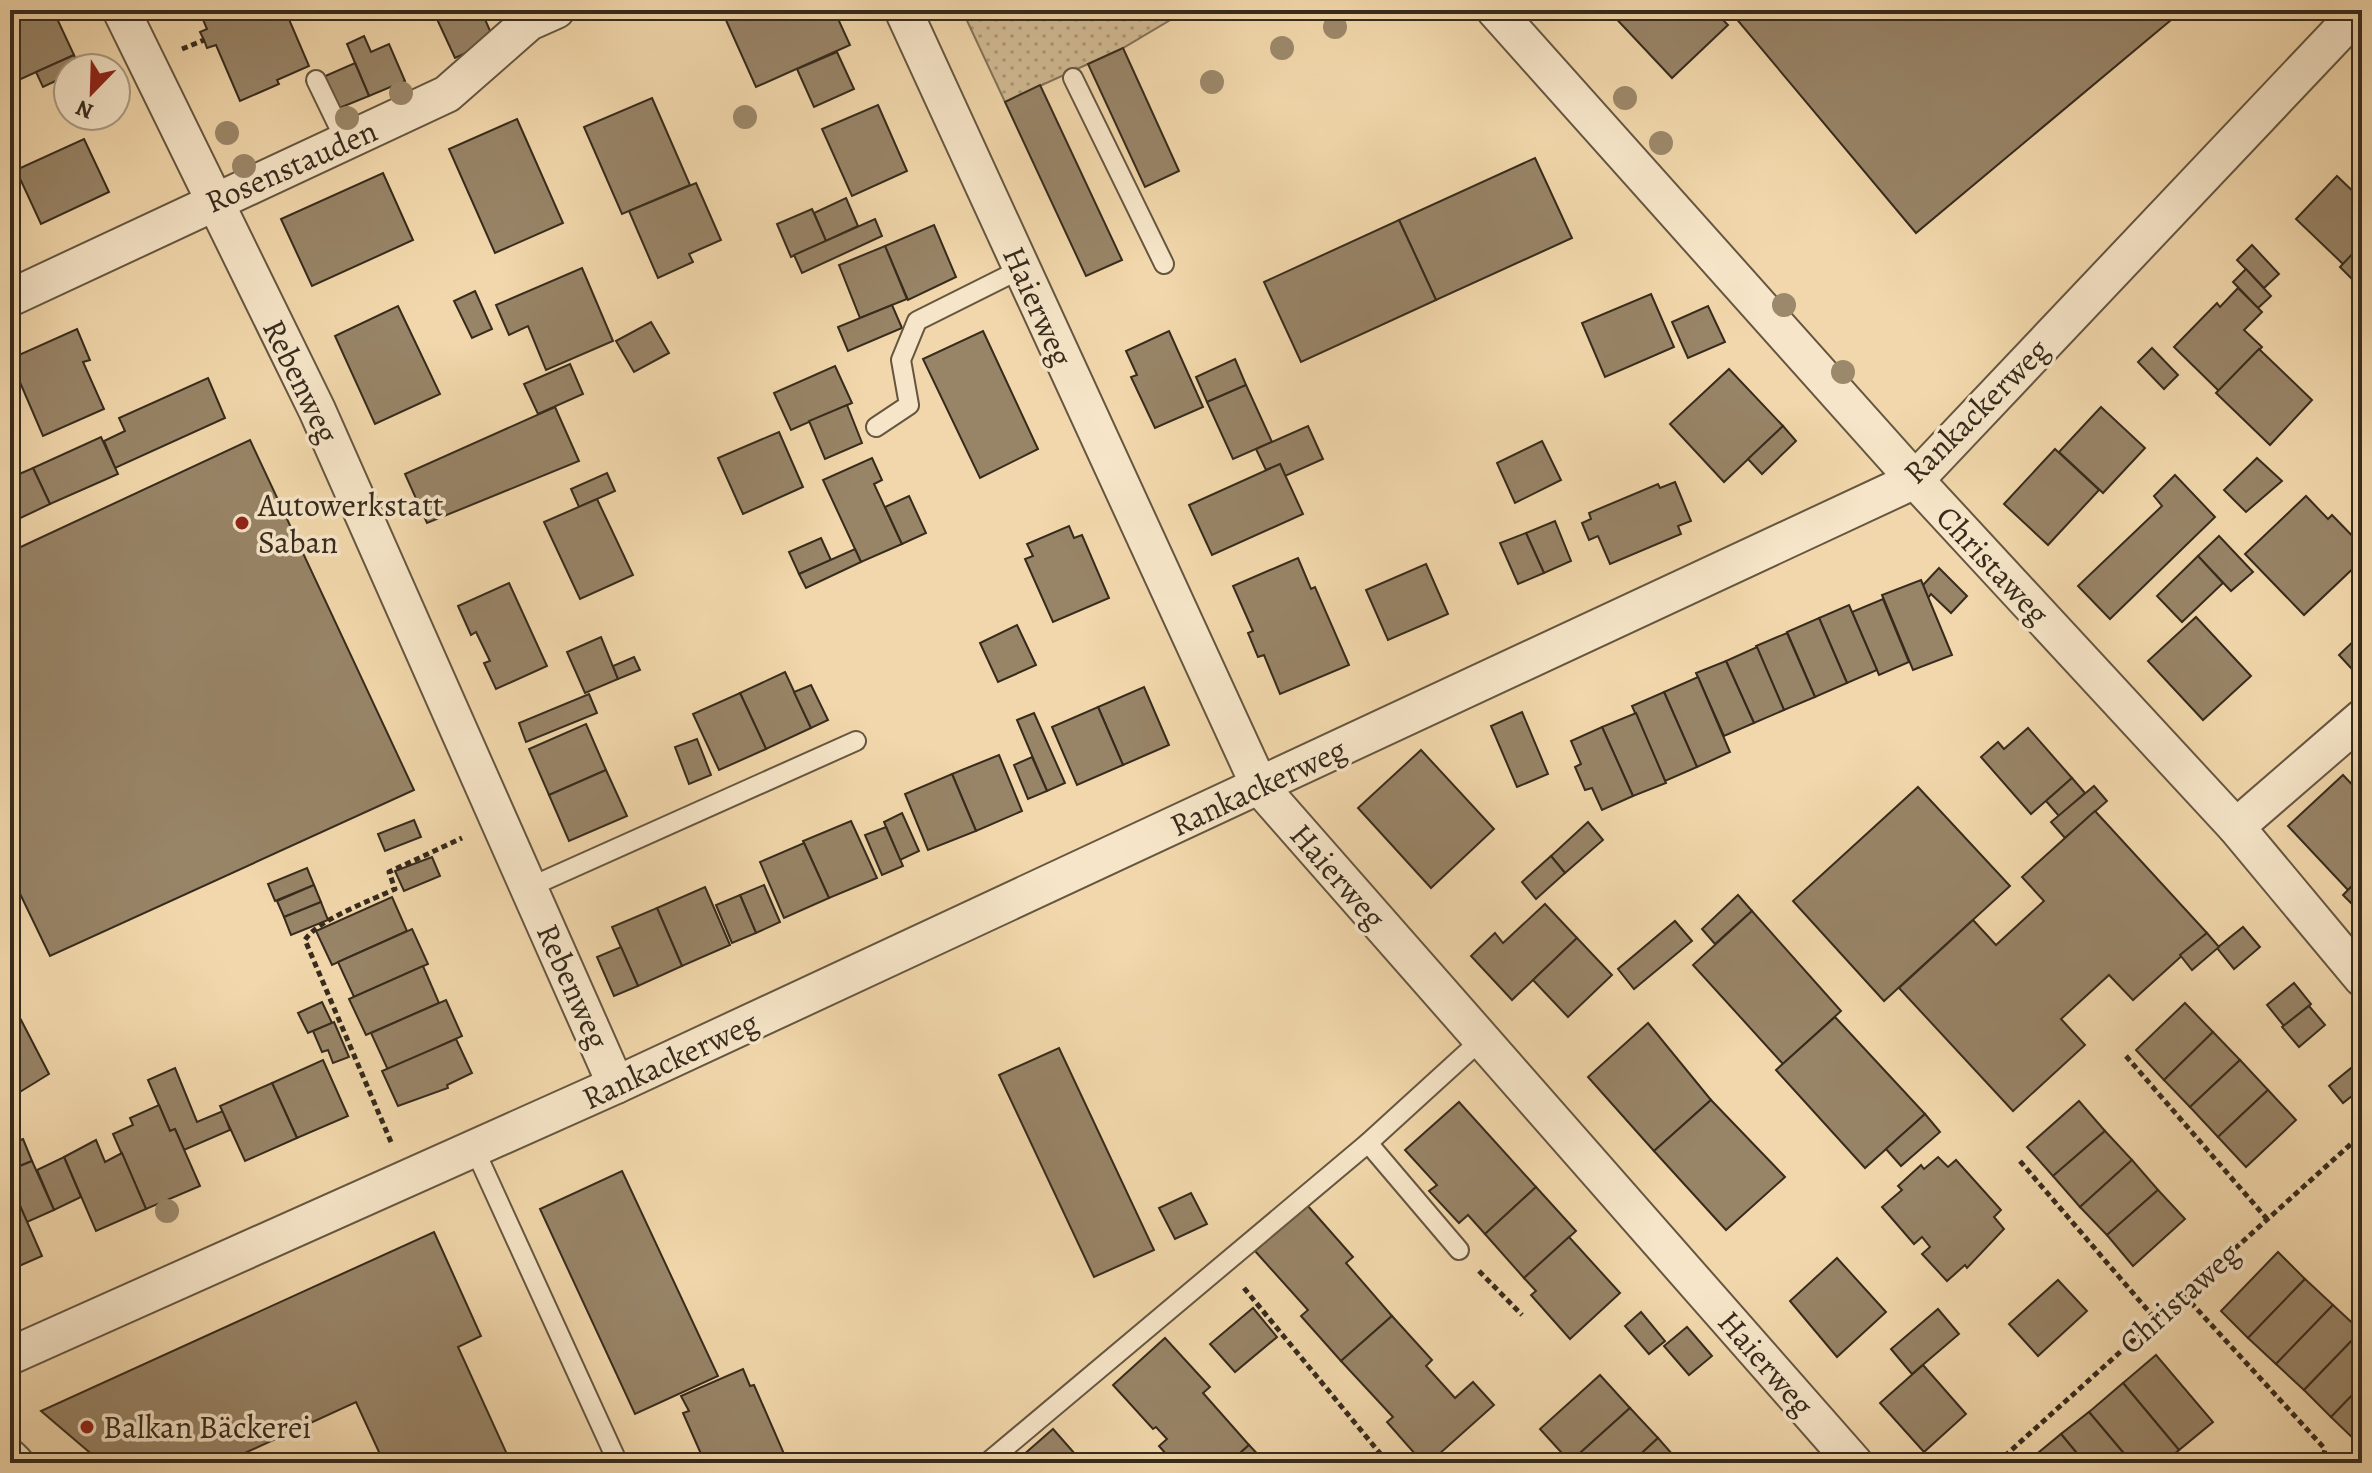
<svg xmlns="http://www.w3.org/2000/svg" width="2372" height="1473" viewBox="0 0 2372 1473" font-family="Alegreya,serif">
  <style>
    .grass { fill: url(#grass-dots); stroke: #847258; stroke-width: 2 }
    .building { fill: #988467; stroke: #372b1d; stroke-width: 2 }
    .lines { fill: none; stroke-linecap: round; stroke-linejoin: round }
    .lane-casing { stroke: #665640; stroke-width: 22 }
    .street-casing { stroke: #665640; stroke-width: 40 }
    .path { stroke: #372b1d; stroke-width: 5; stroke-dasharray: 6 4; stroke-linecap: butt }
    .lane { stroke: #f6e5c8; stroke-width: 18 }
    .street { stroke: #f6e5c8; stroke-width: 36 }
    .tree { fill: #9c886a }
    .poi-dot { fill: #8f2418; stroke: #f6e5c8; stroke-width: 3 }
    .labels { text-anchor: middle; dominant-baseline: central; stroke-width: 7; stroke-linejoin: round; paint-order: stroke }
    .street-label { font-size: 32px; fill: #372b1d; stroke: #f6e5c8 }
    .poi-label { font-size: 32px; fill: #372b1d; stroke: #f6e5c8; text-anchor: start }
  </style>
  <defs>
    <pattern id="grass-dots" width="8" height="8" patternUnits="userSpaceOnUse" patternTransform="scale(2)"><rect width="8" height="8" fill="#d1ba93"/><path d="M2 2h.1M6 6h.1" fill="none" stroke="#aa9777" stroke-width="1.8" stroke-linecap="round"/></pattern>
  </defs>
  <rect width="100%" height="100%" fill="#f1d7ab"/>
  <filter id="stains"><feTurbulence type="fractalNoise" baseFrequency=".0025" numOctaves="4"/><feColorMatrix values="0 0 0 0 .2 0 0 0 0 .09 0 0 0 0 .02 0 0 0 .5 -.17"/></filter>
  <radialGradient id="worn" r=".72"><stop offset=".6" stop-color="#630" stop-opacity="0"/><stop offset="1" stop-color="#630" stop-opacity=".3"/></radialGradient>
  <path class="grass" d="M962 10H1187L1123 48 1005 102Z"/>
  <g class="building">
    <path d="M10 10H53L74 55 12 83Z"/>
    <path d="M199 10H285L309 66 277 80 279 84 240 101 216 45 207 48 204 40 200 32 207 29Z"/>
    <path d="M451 10H481L494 40 455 58 436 17Z"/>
    <path d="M744 10H834L850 45 756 87 725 18Z"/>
    <path d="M1608 10H1713L1728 25 1672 78Z"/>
    <path d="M1729 10H2183L1916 233Z"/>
    <path d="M364 36 371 52 389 44 405 81 369 96 347 44Z"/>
    <path d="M1123 48 1179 171 1145 187 1088 64Z"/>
    <path d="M837 52 854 89 814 107 797 69Z"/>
    <path d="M74 55 79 68H68V75L43 87 36 72Z"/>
    <path d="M355 63 369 96 337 109 323 77Z"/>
    <path d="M1040 85 1122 260 1086 276 1005 102Z"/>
    <path d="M652 98 690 185 622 214 584 127Z"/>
    <path d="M878 105 907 171 852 196 822 129Z"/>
    <path d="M517 119 563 223 495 253 449 149Z"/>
    <path d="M84 139 109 192 41 224 16 170Z"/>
    <path d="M1535 158 1572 238 1436 300 1399 220Z"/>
    <path d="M383 173 413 240 312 286 281 219Z"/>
    <path d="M2337 176 2362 200V244L2343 264 2296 219Z"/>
    <path d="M696 183 721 240 689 254 693 262 658 278 629 211Z"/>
    <path d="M846 198 858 226 826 241 814 213Z"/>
    <path d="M812 209 826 241 791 257 777 224Z"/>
    <path d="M875 219 882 236 802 273 794 255Z"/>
    <path d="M1399 220 1436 300 1301 362 1264 282Z"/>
    <path d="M934 225 956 277 908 300 885 246Z"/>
    <path d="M2362 244V289L2340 267Z"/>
    <path d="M2252 245 2279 274 2264 288 2237 260Z"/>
    <path d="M885 246 907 299 860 318 839 265Z"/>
    <path d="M582 268 613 341 546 370 528 326 509 335 496 305Z"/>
    <path d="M2246 269 2271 296 2258 308 2233 282Z"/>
    <path d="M2238 288 2262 312 2244 330 2262 347 2219 391 2174 347 2217 303 2220 307Z"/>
    <path d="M475 291 492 329 472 338 454 301Z"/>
    <path d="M1651 294 1674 347 1605 377 1582 323Z"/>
    <path d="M892 305 902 328 848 351 838 327Z"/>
    <path d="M398 306 440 394 375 424 335 336Z"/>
    <path d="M1708 306 1725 342 1688 358 1672 322Z"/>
    <path d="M651 322 669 353 634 372 616 341Z"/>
    <path d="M77 329 90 360 83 362 104 409 43 436 10 359Z"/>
    <path d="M983 331 1038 449 980 478 923 359Z"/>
    <path d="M1169 331 1203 407 1155 428 1131 377 1137 375 1126 351Z"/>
    <path d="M2152 348 2178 375 2164 389 2138 362Z"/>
    <path d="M2259 349 2312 400 2270 445 2216 393Z"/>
    <path d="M1235 359 1246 385 1207 402 1196 377Z"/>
    <path d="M570 364 583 394 538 414 524 384Z"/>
    <path d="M835 366 852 403 791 430 774 393Z"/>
    <path d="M1729 369 1783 426 1724 482 1670 424Z"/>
    <path d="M208 378 225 418 115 468 104 441 125 431 119 418Z"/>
    <path d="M1246 385 1272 442 1233 459 1207 402Z"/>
    <path d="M847 405 862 443 825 459 809 421Z"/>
    <path d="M555 407 579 461 427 523 405 474Z"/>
    <path d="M2101 407 2145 448 2103 493 2059 452Z"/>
    <path d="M1308 426 1323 459 1285 476 1280 464 1266 470 1256 449Z"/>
    <path d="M1783 426 1796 441 1762 474 1748 459Z"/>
    <path d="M779 432 803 487 743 514 718 458Z"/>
    <path d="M101 437 118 474 50 504 33 468Z"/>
    <path d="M250 440 414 790 50 956 10 873V552Z"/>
    <path d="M1542 441 1561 480 1515 503 1497 463Z"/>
    <path d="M2055 449 2099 490 2048 545 2004 504Z"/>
    <path d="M872 458 882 480 874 484 902 544 861 562 823 480Z"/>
    <path d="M2257 458 2282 481 2246 512 2224 490Z"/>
    <path d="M1280 464 1303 514 1212 555 1189 505Z"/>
    <path d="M33 468 50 504 10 523V478Z"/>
    <path d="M607 473 615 491 579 507 571 489Z"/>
    <path d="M2175 475 2215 517 2110 619 2078 586 2162 506 2154 496Z"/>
    <path d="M1675 482 1691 521 1678 526 1681 534 1610 564 1598 536 1589 540 1582 523 1591 519 1589 513 1658 484 1660 488Z"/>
    <path d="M909 496 926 533 902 544 885 507Z"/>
    <path d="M2306 496 2328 519 2332 515 2362 546V560L2304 615 2245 554Z"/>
    <path d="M597 499 633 575 580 599 544 522Z"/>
    <path d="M1555 521 1571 561 1544 573 1526 533Z"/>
    <path d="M1069 526 1074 538 1082 535 1109 598 1053 622 1025 559 1033 556 1027 544Z"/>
    <path d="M1526 533 1544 573 1518 584 1500 543Z"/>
    <path d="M2219 536 2253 572 2231 591 2198 556Z"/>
    <path d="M821 538 831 560 799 574 789 552Z"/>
    <path d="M855 549 861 562 806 588 799 574Z"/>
    <path d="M2198 556 2223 583 2182 622 2157 596Z"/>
    <path d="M1298 558 1311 589 1315 587 1349 665 1280 694 1264 655 1258 657 1248 633 1253 631 1233 586Z"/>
    <path d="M1426 564 1448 614 1388 640 1366 590Z"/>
    <path d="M1939 568 1967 596 1951 613 1931 594 1928 598 1923 585Z"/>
    <path d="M1921 580 1952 655 1913 670 1882 595Z"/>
    <path d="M509 583 547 666 496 689 484 663 490 661 476 632 471 635 458 606Z"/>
    <path d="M1883 599 1909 662 1879 675 1852 612Z"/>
    <path d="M1849 605 1877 670 1847 683 1819 618Z"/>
    <path d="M2196 617 2251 676 2203 720 2148 661Z"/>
    <path d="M1819 618 1847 683 1815 697 1787 632Z"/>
    <path d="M1017 625 1036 665 998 682 980 643Z"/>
    <path d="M1787 633 1815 697 1784 710 1756 646Z"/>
    <path d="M2362 633V680L2339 655Z"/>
    <path d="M601 637 618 679 585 693 567 652Z"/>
    <path d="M1757 647 1784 710 1754 723 1726 661Z"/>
    <path d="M634 657 640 670 618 679 613 666Z"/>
    <path d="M1726 661 1754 723 1724 736 1696 673Z"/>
    <path d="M785 672 811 728 766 749 740 693Z"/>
    <path d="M1698 677 1730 752 1697 767 1664 692Z"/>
    <path d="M811 685 828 720 811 728 794 692Z"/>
    <path d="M1144 687 1169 745 1123 765 1098 707Z"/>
    <path d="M1664 692 1697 767 1665 781 1632 706Z"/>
    <path d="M740 693 766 749 719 770 693 714Z"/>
    <path d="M589 694 597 713 526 742 519 723Z"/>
    <path d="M1098 707 1123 765 1077 785 1052 727Z"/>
    <path d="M1522 712 1548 774 1517 787 1491 726Z"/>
    <path d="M1034 713 1065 783 1047 791 1017 720Z"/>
    <path d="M1636 713 1666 783 1633 796 1602 727Z"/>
    <path d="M586 724 606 770 549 795 529 749Z"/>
    <path d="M1602 727 1633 796 1602 810 1592 788 1585 790 1575 767 1581 764 1571 741Z"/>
    <path d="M2028 728 2072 778 2031 814 1981 757 1998 742 2004 749Z"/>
    <path d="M697 739 711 775 689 784 675 747Z"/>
    <path d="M1421 750 1494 829 1431 888 1358 808Z"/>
    <path d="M999 755 1022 811 976 831 952 774Z"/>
    <path d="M1032 757 1047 791 1028 799 1014 765Z"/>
    <path d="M606 770 627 816 569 841 549 795Z"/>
    <path d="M952 774 976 831 928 850 905 794Z"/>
    <path d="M2343 775 2362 795V876L2348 890 2288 826Z"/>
    <path d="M2072 778 2085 793 2059 816 2046 801Z"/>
    <path d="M2094 786 2107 801 2065 838 2051 822Z"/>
    <path d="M1918 787 2010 886 1884 1001 1793 901Z"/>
    <path d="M2095 811 2207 933 2133 1000 2109 975 2061 1019 2085 1045 2013 1111 1899 988 1973 920 1996 945 2044 901 2022 877Z"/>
    <path d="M902 813 919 851 900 860 884 822Z"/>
    <path d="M414 820 421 837 385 851 378 834Z"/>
    <path d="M851 821 877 878 829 898 803 841Z"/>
    <path d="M1588 822 1603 840 1565 873 1551 856Z"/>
    <path d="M886 827 903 866 882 875 865 835Z"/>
    <path d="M804 843 829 898 784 918 760 862Z"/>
    <path d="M1551 856 1565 873 1536 899 1522 882Z"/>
    <path d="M432 857 440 876 404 891 395 871Z"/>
    <path d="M307 868 314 885 275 901 268 884Z"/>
    <path d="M2362 876V904L2359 901 2354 906 2343 895Z"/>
    <path d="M314 885 321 902 284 917 277 901Z"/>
    <path d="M764 885 780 922 756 933 740 895Z"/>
    <path d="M705 887 730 945 682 966 657 908Z"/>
    <path d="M740 895 756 933 732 943 716 905Z"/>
    <path d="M1738 895 1752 911 1715 944 1702 929Z"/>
    <path d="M392 897 407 931 332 965 316 931Z"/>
    <path d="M321 902 328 920 291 935 284 917Z"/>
    <path d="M1545 904 1577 938 1512 1000 1471 956 1495 933 1503 943Z"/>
    <path d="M657 908 682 966 638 986 612 927Z"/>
    <path d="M1752 911 1841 1011 1783 1064 1693 965Z"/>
    <path d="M1675 921 1692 941 1634 989 1618 969Z"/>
    <path d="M2243 927 2260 947 2234 969 2217 948Z"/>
    <path d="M412 929 428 964 354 997 338 962Z"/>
    <path d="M2207 933 2219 947 2192 970 2180 955Z"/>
    <path d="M1577 938 1612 975 1568 1017 1533 980Z"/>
    <path d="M621 947 638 986 614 996 597 957Z"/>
    <path d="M423 966 439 1003 366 1035 349 999Z"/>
    <path d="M2294 983 2311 1004 2284 1026 2267 1005Z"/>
    <path d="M446 1000 462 1036 388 1070 371 1033Z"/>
    <path d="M322 1002 332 1023 308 1033 298 1013Z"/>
    <path d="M2185 1003 2213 1032 2164 1080 2136 1050Z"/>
    <path d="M2309 1006 2325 1025 2299 1047 2282 1027Z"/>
    <path d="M19 1016 49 1074 10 1098V1021Z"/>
    <path d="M1835 1017 1925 1114 1865 1168 1776 1070Z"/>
    <path d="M334 1022 349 1057 333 1063 328 1050 322 1052 313 1031Z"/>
    <path d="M1648 1023 1711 1100 1654 1151 1588 1077Z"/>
    <path d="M2213 1032 2240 1060 2190 1107 2164 1080Z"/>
    <path d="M456 1039 472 1073 447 1085 448 1088 398 1106 382 1071Z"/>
    <path d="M1059 1048 1154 1250 1094 1277 999 1075Z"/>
    <path d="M323 1060 348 1116 297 1138 272 1083Z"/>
    <path d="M2240 1060 2268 1090 2218 1137 2190 1107Z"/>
    <path d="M2356 1064 2362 1072V1088L2343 1103 2329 1086Z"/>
    <path d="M175 1068 197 1122 223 1111 230 1130 184 1150 175 1129 170 1131 148 1080Z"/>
    <path d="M272 1083 297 1138 245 1161 220 1106Z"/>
    <path d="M2268 1090 2296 1120 2246 1167 2218 1137Z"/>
    <path d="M1711 1100 1785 1177 1726 1230 1654 1151Z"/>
    <path d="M2079 1101 2105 1131 2053 1176 2027 1147Z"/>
    <path d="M1459 1102 1536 1187 1485 1234 1468 1215 1459 1223 1429 1191 1437 1185 1405 1150Z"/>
    <path d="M159 1105 170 1131 175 1129 200 1186 146 1209 113 1134 133 1125 130 1118Z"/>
    <path d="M1925 1114 1940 1132 1901 1166 1886 1149Z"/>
    <path d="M2105 1131 2132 1160 2080 1207 2053 1176Z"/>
    <path d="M23 1139 32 1161 10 1170V1144Z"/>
    <path d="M96 1140 105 1162 122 1153 146 1209 96 1231 64 1157Z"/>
    <path d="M64 1157 81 1197 54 1210 37 1170Z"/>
    <path d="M1938 1157 1948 1167 1956 1160 2001 1210 1994 1217 2004 1229 1967 1268 1965 1265 1947 1281 1922 1254 1930 1247 1922 1237 1914 1244 1882 1207 1902 1190 1898 1186 1921 1165 1924 1169Z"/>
    <path d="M2132 1160 2158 1190 2107 1235 2080 1207Z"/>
    <path d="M32 1161 54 1210 27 1222 10 1185V1170Z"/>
    <path d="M622 1171 718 1376 635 1414 540 1209Z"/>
    <path d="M1536 1187 1576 1231 1524 1278 1485 1234Z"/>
    <path d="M2158 1190 2185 1219 2133 1266 2107 1235Z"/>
    <path d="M1191 1193 1207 1224 1175 1239 1159 1208Z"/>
    <path d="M18 1201 42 1256 10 1270V1205Z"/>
    <path d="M1307 1205 1353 1257 1346 1263 1392 1316 1341 1361 1301 1316 1308 1310 1255 1251Z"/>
    <path d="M434 1232 481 1336 458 1347 511 1463H384L356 1402 223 1463H102L41 1411Z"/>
    <path d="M1569 1237 1620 1293 1570 1339 1531 1295 1536 1291 1524 1278Z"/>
    <path d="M2278 1252 2305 1279 2248 1338 2221 1311Z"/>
    <path d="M1837 1258 1886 1312 1837 1357 1790 1301Z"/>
    <path d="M2305 1279 2333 1305 2276 1364 2248 1338Z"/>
    <path d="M2058 1280 2087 1311 2038 1356 2009 1324Z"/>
    <path d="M2333 1305 2361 1331 2304 1390 2276 1364Z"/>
    <path d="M1253 1308 1277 1337 1235 1372 1210 1344Z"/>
    <path d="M1938 1309 1959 1334 1912 1374 1891 1349Z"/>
    <path d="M1641 1312 1665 1341 1649 1354 1625 1326Z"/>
    <path d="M1392 1316 1432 1360 1426 1366 1455 1398 1473 1382 1494 1405 1429 1463H1423L1387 1422 1393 1417 1341 1361Z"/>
    <path d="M1687 1327 1712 1356 1689 1375 1664 1346Z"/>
    <path d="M2361 1331 2362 1385 2331 1417 2304 1390Z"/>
    <path d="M1165 1338 1210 1387 1203 1393 1249 1445 1229 1463H1174L1159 1446 1167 1439 1156 1427 1153 1429 1113 1385Z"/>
    <path d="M2156 1355 2213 1422 2179 1450 2123 1383Z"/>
    <path d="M1923 1365 1966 1414 1924 1452 1880 1403Z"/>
    <path d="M743 1369 750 1386 754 1385 788 1463H705L683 1413 689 1411 681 1396Z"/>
    <path d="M1600 1375 1630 1408 1570 1462 1540 1429Z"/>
    <path d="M2123 1383 2179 1450 2163 1463H2132L2089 1412Z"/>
    <path d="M2362 1385V1441L2359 1444 2331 1417Z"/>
    <path d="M1630 1408 1658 1438 1631 1463 1570 1462Z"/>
    <path d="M2089 1412 2132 1463H2085L2061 1434Z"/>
    <path d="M1053 1429 1083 1463H1014Z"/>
    <path d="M2061 1434 2085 1463H2038L2033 1457Z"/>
    <path d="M1658 1438 1680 1463H1631Z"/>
    <path d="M1249 1445 1266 1463H1229Z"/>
  </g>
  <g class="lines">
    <g class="lane-casing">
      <g id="lane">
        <path d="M1073 78 1164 264"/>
        <path d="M316 80 346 142"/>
        <path d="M876 427 909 405 901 360 917 321 1021 269"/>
        <path d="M530 887 856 741"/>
        <path d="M1368 1143 1459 1250"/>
        <path d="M474 1148 618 1463"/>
        <path d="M987 1463 1368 1143 1481 1040"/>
      </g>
    </g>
    <g class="street-casing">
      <g id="street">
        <path d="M121 10 317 410 616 1085"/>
        <path d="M903 10 1260 787 1854 1463"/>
        <path d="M1495 10 1915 480 2236 827 2362 978"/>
        <path d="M10 298 447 94 529 22 556 10"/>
        <path d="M2236 827 2362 718"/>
        <path d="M10 1356 616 1085 1915 480 2360 10"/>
        <path d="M10 1458 15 1463"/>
      </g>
    </g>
    <g class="path">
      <path d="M182 49 204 40"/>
      <path d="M2126 1056 2267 1219"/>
      <path d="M391 1142 305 940C317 920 372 900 395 889L389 872 462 838"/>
      <path d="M2020 1161 2156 1320"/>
      <path d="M1479 1271 1522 1315"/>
      <path d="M1244 1288 1383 1457"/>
      <path d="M2184 1295 2325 1449 2322 1463"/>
      <path d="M1997 1463 2362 1134"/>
    </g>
    <use href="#lane" class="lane"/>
    <use href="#street" class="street"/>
  </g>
  <g class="tree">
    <circle cx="1335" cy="27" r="12"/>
    <circle cx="1282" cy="48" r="12"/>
    <circle cx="1212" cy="82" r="12"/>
    <circle cx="401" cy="93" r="12"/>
    <circle cx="1625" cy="98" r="12"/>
    <circle cx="745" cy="117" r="12"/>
    <circle cx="347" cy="118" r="12"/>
    <circle cx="227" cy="133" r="12"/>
    <circle cx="1661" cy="143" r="12"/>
    <circle cx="244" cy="166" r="12"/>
    <circle cx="1784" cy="305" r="12"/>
    <circle cx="1843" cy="372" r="12"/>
    <circle cx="167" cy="1211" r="12"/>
  </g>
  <g class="poi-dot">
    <circle cx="242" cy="523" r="8"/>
    <circle cx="87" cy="1427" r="8"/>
  </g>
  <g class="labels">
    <g class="street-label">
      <text transform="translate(291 166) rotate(-24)">Rosenstauden</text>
      <text transform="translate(1038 306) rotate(66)">Haierweg</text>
      <text transform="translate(301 381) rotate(64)">Rebenweg</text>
      <text transform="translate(1976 411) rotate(-45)">Rankackerweg</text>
      <text transform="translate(1993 565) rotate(47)">Christaweg</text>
      <text transform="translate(1258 787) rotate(-25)">Rankackerweg</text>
      <text transform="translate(1338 876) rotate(49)">Haierweg</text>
      <text transform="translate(573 986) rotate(66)">Rebenweg</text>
      <text transform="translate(670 1060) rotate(-25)">Rankackerweg</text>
      <text transform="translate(2179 1298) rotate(-42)">Christaweg</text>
      <text transform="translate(1766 1363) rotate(49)">Haierweg</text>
    </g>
    <g class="poi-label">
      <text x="258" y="505">Autowerkstatt<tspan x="258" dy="37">Saban</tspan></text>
      <text x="103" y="1427">Balkan Bäckerei</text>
    </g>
  </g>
  <rect width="2372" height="1473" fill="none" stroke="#f1d7ab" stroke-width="40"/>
  <rect x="12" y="12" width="2348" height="1449" fill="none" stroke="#372b1d" stroke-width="4"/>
  <rect x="20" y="20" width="2332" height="1433" fill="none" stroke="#372b1d" stroke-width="2"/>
  <g transform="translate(92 92) rotate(203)"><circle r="38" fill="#f6e5c8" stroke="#aa9b84" stroke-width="2"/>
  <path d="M0-6L14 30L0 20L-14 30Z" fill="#8f2418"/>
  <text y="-12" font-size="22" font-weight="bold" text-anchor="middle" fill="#372b1d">N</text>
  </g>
  <rect width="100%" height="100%" filter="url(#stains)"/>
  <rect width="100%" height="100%" fill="url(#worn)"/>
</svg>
